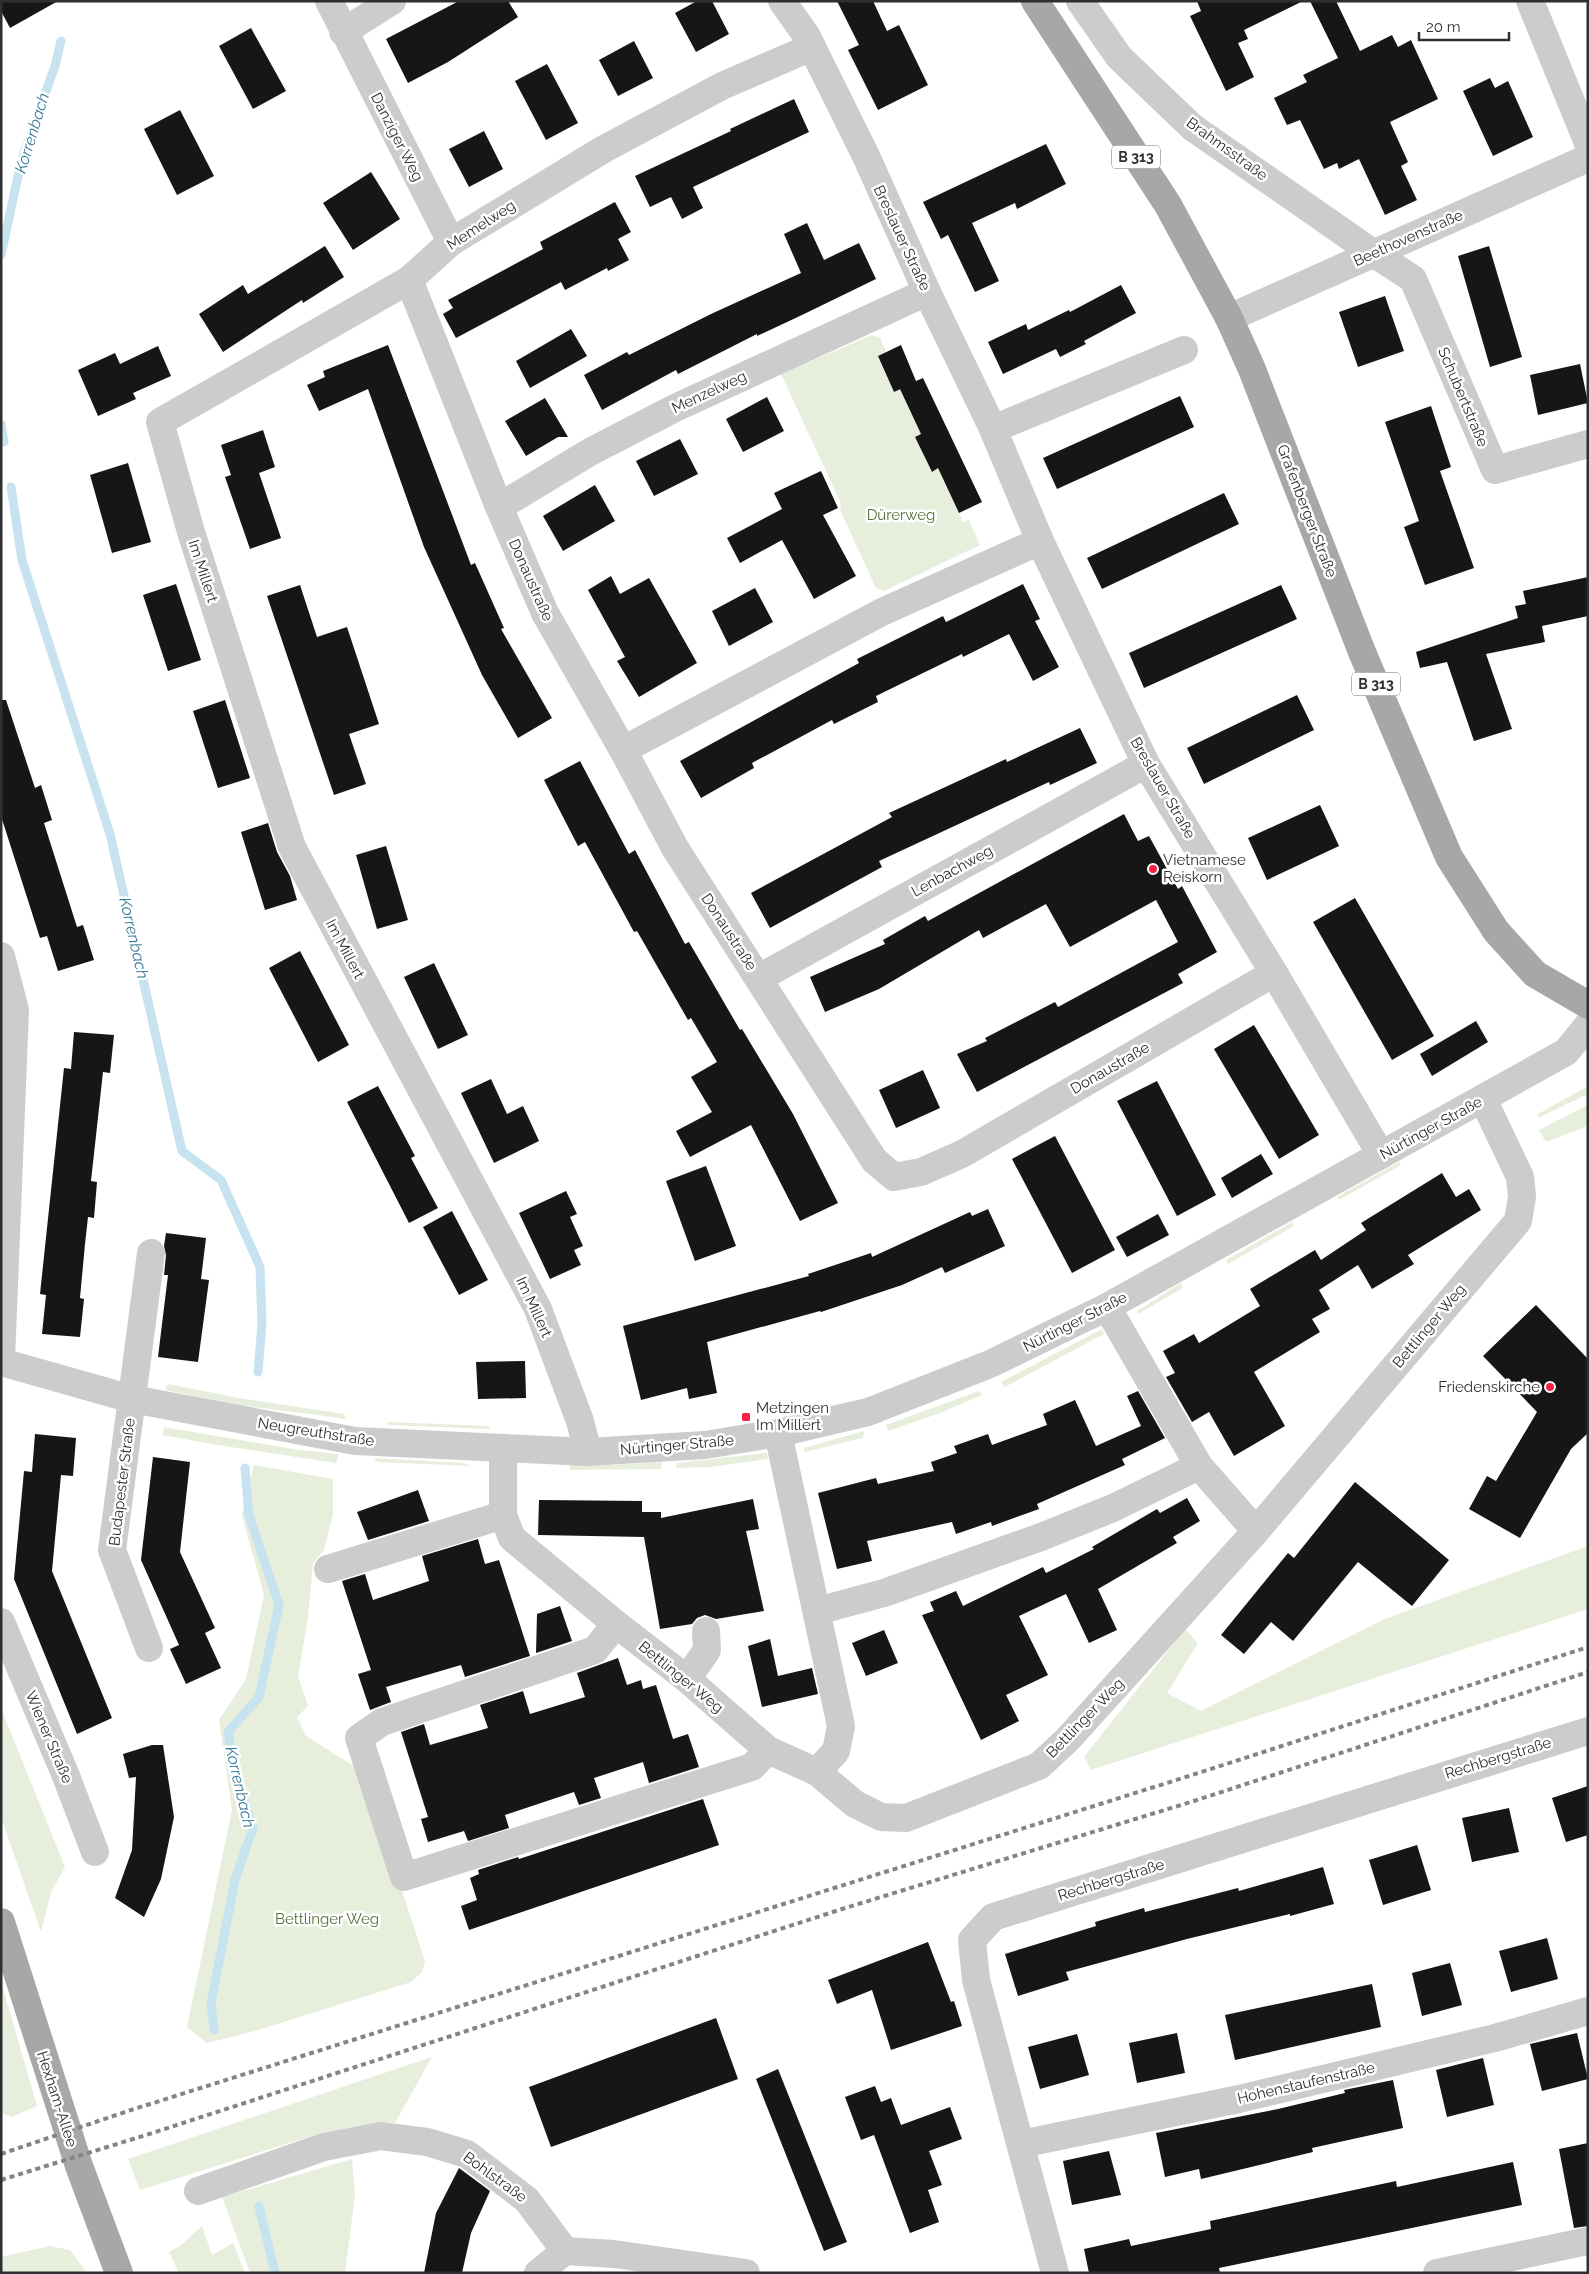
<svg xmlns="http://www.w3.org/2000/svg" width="1589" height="2274" viewBox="0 0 1589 2274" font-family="Raleway,sans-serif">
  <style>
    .green { fill: #e7eedc }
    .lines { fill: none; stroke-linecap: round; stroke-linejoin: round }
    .stream { stroke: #c6e3ef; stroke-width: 9 }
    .building { fill: #161616 }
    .minor { stroke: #ccc; stroke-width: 28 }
    .major { stroke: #a7a7a7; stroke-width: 28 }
    .rail { stroke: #848484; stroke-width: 4; stroke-dasharray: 5 4; stroke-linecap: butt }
    .poi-dot { fill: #f52244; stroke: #fff; stroke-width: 2 }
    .labels { text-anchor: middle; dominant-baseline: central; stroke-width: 5; stroke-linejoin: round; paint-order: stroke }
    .shield { fill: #fff; stroke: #6d6d6d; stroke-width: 1 }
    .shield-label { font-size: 14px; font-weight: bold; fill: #2f2f2f }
    .street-label { font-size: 15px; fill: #2f2f2f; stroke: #fff }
    .park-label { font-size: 15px; fill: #576f38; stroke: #fff }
    .poi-label { font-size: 15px; fill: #2f2f2f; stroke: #fff; text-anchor: start }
    .water-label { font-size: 16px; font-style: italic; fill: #357b99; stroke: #fff }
  </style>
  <rect width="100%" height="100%" fill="#fff"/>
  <g class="green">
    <path d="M872 335 880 338 886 352 878 356 894 392 900 389 921 434 915 437 931 471 938 468 963 522 969 520 980 545 884 591 876 588 841 512 840 501 781 374Z"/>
    <path d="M1588 1086V1094L1538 1118V1114Z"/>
    <path d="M1588 1105V1126L1546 1142 1539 1130Z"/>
    <path d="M1399 1162 1401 1165 1339 1200 1337 1197Z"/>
    <path d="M1292 1222 1294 1226 1228 1264 1226 1260Z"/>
    <path d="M1181 1283 1183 1288 1138 1314 1137 1311Z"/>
    <path d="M1102 1329 1104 1334 1005 1387 1001 1382Z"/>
    <path d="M168 1384 239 1398 344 1414 347 1419 238 1405 165 1390Z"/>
    <path d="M979 1391 982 1395 940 1413 888 1431 886 1425Z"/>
    <path d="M388 1422 488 1426 490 1429 387 1425Z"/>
    <path d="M164 1427 299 1450 339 1454 336 1463 211 1444 163 1435Z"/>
    <path d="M864 1431 863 1438 804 1452V1448Z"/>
    <path d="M767 1453 768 1459 711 1467 676 1468 677 1463Z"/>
    <path d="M374 1458 462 1463 473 1466 377 1462Z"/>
    <path d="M662 1462 661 1469 570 1470V1464L614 1465Z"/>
    <path d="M254 1465 333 1479V1515L324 1550 313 1563 308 1618 298 1676 308 1706 297 1717 306 1736 363 1772 425 1961 422 1972 411 1982 255 2031 207 2043 187 2027 232 1810 219 1720 246 1679 264 1595 242 1515Z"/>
    <path d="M1588 1546V1609L1091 1770 1084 1757 1185 1629 1198 1643 1167 1693 1201 1711 1385 1619Z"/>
    <path d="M1 1708 65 1867 51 1892 41 1932 1 1817Z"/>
    <path d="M1 1981 37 2106 12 2117 1 2113Z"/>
    <path d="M432 2057 395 2123 383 2122 321 2133 140 2190 128 2159Z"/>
    <path d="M352 2159 355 2195 345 2273H250L222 2197Z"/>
    <path d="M202 2226 212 2255 233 2243 245 2273H179L169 2252 180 2246Z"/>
    <path d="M50 2246 70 2250 87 2273H1V2257Z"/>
  </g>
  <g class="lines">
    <g class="stream">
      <path d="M1 255 21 162 55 66 61 41"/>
      <path d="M1 424 4 442"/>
      <path d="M11 487 22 560 110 834 182 1151 221 1180 260 1267 262 1324 258 1372"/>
      <path d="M214 2030 211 2003 235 1880 253 1828 234 1770 228 1732 259 1697 279 1605 249 1515 245 1468"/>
      <path d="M259 2206 275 2273"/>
    </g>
  </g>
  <g class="building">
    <path d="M1 1H58L10 28 1 11Z"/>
    <path d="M459 1H508L518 17 448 62 408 83 386 39Z"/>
    <path d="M697 1H712L729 34 696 52 675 13Z"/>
    <path d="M837 1H873L887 31 899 25 928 85 878 110 848 50 859 45Z"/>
    <path d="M1197 1H1303L1244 30 1248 39 1238 43 1254 77 1226 91 1190 16 1201 11Z"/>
    <path d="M1310 1H1336L1360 51 1392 35 1398 47 1411 40 1438 99 1390 122 1408 162 1401 166 1417 200 1385 215 1359 159 1339 169 1337 163 1324 169 1300 120 1287 125 1274 98 1307 82 1303 75 1338 58Z"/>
    <path d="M251 28 286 91 253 109 219 46Z"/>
    <path d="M634 41 653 78 618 96 599 60Z"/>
    <path d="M547 64 578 123 546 140 515 81Z"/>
    <path d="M1490 78 1495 88 1508 81 1533 137 1493 156 1463 91Z"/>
    <path d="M794 99 809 132 693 187 703 208 682 219 671 197 650 207 635 176 731 131 730 129Z"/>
    <path d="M180 110 214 176 177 195 144 129Z"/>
    <path d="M484 131 503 169 469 187 449 149Z"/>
    <path d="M1046 144 1066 184 1017 209 1015 203 972 223 999 281 975 292 948 235 941 239 923 202Z"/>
    <path d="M371 172 400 219 353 250 323 203Z"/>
    <path d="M615 202 631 232 618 239 629 260 608 271 607 268 565 290 561 282 456 338 443 314 453 308 448 300 543 249 540 242Z"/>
    <path d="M807 223 824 260 859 243 876 279 802 315 757 336V334L678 374 676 370 602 410 584 375 627 352 629 355 711 314 801 273 784 234Z"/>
    <path d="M325 246 344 277 303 303 302 300 223 352 199 314 243 285 248 294Z"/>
    <path d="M1489 246 1522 357 1490 367 1458 256Z"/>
    <path d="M1121 285 1136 313 1084 341 1086 344 1060 357 1056 349 1003 374 988 342 1026 324 1028 330 1069 310 1070 312Z"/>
    <path d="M1385 296 1404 351 1358 367 1339 312Z"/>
    <path d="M571 329 587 356 530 388 516 361Z"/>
    <path d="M388 345 471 565 475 563 504 628 501 629 552 718 518 738 482 675 424 547 368 389 319 411 307 385 325 377 323 371Z"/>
    <path d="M901 345 916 381 923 378 982 502 959 513 938 468 932 472 915 437 921 434 900 389 905 387 894 392 878 356Z"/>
    <path d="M158 346 171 376 133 393 136 399 98 416 78 370 115 353 120 364Z"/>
    <path d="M1580 364 1588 403 1538 415 1530 375Z"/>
    <path d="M1180 396 1194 427 1057 489 1043 458Z"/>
    <path d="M767 397 784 431 743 452 726 419Z"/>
    <path d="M545 398 568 437H558L526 456 505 421Z"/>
    <path d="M1431 406 1451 467 1440 471 1474 568 1425 585 1404 527 1419 521 1385 422Z"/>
    <path d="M263 430 275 467 259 473 281 538 250 549 225 477 231 475 221 445Z"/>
    <path d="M680 439 698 474 654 496 636 461Z"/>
    <path d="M128 463 151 542 112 553 90 475Z"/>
    <path d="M821 471 838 508 823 515 856 576 814 599 782 540 740 563 727 538 782 509 774 493Z"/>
    <path d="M595 485 615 521 563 551 543 516Z"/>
    <path d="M1224 493 1239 524 1102 589 1087 558Z"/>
    <path d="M611 576 620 594 649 578 697 663 639 697 617 661 625 657 588 590Z"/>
    <path d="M1588 577V616L1542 626 1545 642 1486 654 1512 729 1474 741 1447 662 1420 668 1416 652 1518 618 1515 606 1526 604 1523 591Z"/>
    <path d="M176 584 201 660 168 671 143 595Z"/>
    <path d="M1023 584 1040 619 1035 621 1059 667 1033 681 1009 634 963 657 962 654 876 696 878 702 834 724 832 720 752 763 754 768 701 798 680 761 859 663 857 659 943 616 946 622Z"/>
    <path d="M300 585 317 637 347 627 379 724 349 734 366 784 334 795 267 596Z"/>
    <path d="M1281 585 1297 619 1144 688 1129 653Z"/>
    <path d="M755 588 773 622 729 646 712 611Z"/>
    <path d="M1297 695 1314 730 1204 784 1187 748Z"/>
    <path d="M1 700H6L35 788 41 785 52 820 44 823 77 927 83 925 94 960 58 971 47 936 40 938 1 816Z"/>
    <path d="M225 700 250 778 218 788 193 711Z"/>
    <path d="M1080 728 1097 763 1050 785 1049 782 879 861 882 867 770 928 751 893 892 817 889 813 1006 759 1007 762Z"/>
    <path d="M580 761 629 854 635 850 685 944 689 942 740 1030 742 1029 793 1114 838 1203 800 1221 751 1125 690 1157 676 1131 712 1112 691 1077 717 1062 691 1018 688 1020 637 931 634 932 585 842 578 846 544 780Z"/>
    <path d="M1320 805 1339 846 1267 880 1248 838Z"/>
    <path d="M1124 814 1138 841 1149 836 1178 889 1182 886 1217 952 1178 974 1183 983 977 1092 957 1054 987 1041 985 1038 1055 1002 1058 1007 1178 942 1156 900 1070 947 1046 904 983 938 979 930 879 989 825 1012 810 977 885 944 883 940 925 916 928 921Z"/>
    <path d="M268 823 277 852 290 876 297 900 265 910 241 832Z"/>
    <path d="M386 846 408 920 377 929 356 855Z"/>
    <path d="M1355 898 1434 1036 1392 1060 1313 922Z"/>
    <path d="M300 951 349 1045 318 1062 269 968Z"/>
    <path d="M434 963 468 1035 438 1049 404 977Z"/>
    <path d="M1476 1021 1488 1042 1432 1076 1420 1054Z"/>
    <path d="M1254 1025 1319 1135 1279 1159 1214 1049Z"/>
    <path d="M74 1032 114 1035 110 1073 103 1072 91 1181 97 1182 94 1218 88 1217 85 1244 80 1298 84 1299 80 1337 42 1334 46 1295 40 1294 64 1068 71 1069Z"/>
    <path d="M923 1070 940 1108 896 1128 879 1090Z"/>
    <path d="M491 1079 507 1114 523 1106 539 1141 494 1163 461 1093Z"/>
    <path d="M1157 1081 1216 1195 1177 1216 1117 1101Z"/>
    <path d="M378 1086 415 1156 411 1158 438 1208 409 1223 347 1102Z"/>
    <path d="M1055 1136 1115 1250 1072 1273 1012 1159Z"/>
    <path d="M1261 1154 1273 1174 1232 1198 1221 1178Z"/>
    <path d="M706 1166 736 1246 695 1261 666 1181Z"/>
    <path d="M1442 1173 1456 1197 1469 1189 1481 1210 1408 1255 1414 1264 1372 1289 1358 1265 1319 1290 1330 1309 1312 1319 1320 1332 1254 1372 1285 1426 1234 1456 1209 1412 1192 1422 1166 1377 1175 1373 1163 1351 1194 1334 1199 1343 1260 1306 1250 1289 1315 1250 1321 1260 1366 1230 1361 1223Z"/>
    <path d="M566 1191 577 1214 570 1217 583 1246 574 1250 581 1265 550 1279 519 1213Z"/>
    <path d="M988 1209 1005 1246 945 1273 942 1267 902 1285 821 1312 820 1311 707 1342 717 1393 689 1399 687 1388 641 1400 623 1326 809 1276 808 1274 871 1253 872 1257 970 1212 972 1216Z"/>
    <path d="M452 1211 488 1280 459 1295 423 1227Z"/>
    <path d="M1158 1214 1169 1235 1127 1257 1116 1237Z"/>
    <path d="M166 1233 206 1238 201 1279 209 1280 198 1362 158 1357 168 1275H164L166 1255 164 1246Z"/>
    <path d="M1536 1305 1588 1359V1433L1571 1449 1520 1538 1469 1509 1487 1476 1496 1481 1537 1412 1483 1356Z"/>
    <path d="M525 1361 526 1398 478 1399 476 1362Z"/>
    <path d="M1138 1391 1165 1438 1122 1459 1125 1465 1037 1504 1039 1509 992 1526 991 1522 956 1534 952 1522 867 1541 872 1561 837 1569 818 1493 876 1478 878 1484 934 1471 931 1462 957 1453 954 1446 988 1434 992 1445 1047 1425 1043 1414 1075 1400 1096 1446 1141 1426 1127 1396Z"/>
    <path d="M35 1434 76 1438 73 1476 61 1475 52 1571 112 1718 77 1734 14 1579 24 1471 32 1472Z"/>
    <path d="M153 1457 190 1462 180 1552 215 1628 205 1633 221 1668 186 1684 170 1649 179 1645 141 1560Z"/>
    <path d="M1355 1482 1449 1560 1412 1606 1358 1562 1293 1641 1271 1622 1244 1654 1221 1635 1288 1553 1294 1558Z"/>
    <path d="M418 1490 429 1521 368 1540 357 1512Z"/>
    <path d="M1187 1498 1200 1521 1173 1537 1177 1543 1098 1589 1117 1630 1089 1643 1066 1594 1019 1616 1048 1675 1006 1695 1019 1721 981 1740 922 1615 934 1611 930 1602 956 1591 963 1606 1043 1567 1046 1573 1094 1549 1092 1547 1157 1509 1160 1513Z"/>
    <path d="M753 1499 759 1529 746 1531 764 1611 716 1619 705 1615 697 1618 692 1624 660 1629 644 1537 538 1535 539 1500 642 1501V1512H661V1518Z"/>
    <path d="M478 1539 485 1564 499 1560 530 1656 465 1677 461 1665 386 1687 391 1702 370 1710 358 1674 371 1670 342 1581 365 1574 373 1600 429 1581 422 1556Z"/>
    <path d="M560 1606 572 1641 536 1653 537 1614Z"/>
    <path d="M884 1630 898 1663 866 1676 852 1643Z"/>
    <path d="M770 1639 778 1676 812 1668 818 1694 762 1707 748 1646Z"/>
    <path d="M618 1658 627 1685 641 1680 643 1689 656 1685 673 1739 688 1734 699 1767 649 1783 643 1762 594 1778 601 1798 579 1805 574 1792 505 1815 509 1828 468 1841 464 1831 428 1842 421 1819 428 1817 401 1732 424 1724 430 1745 488 1728 480 1705 523 1691 530 1714 585 1697 577 1673Z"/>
    <path d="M152 1745H163L174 1817 161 1879 144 1917 115 1898 132 1850 136 1777 129 1778 123 1754Z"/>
    <path d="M1588 1786V1835L1566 1842 1552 1798Z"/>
    <path d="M703 1799 719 1845 469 1930 461 1906 477 1900 470 1878 479 1874 478 1870 518 1857 519 1859Z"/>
    <path d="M1509 1808 1519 1852 1472 1862 1462 1818Z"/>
    <path d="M1417 1845 1431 1890 1383 1905 1369 1860Z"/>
    <path d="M1323 1867 1334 1904 1290 1916V1914L1187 1939 1066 1972 1069 1980 1018 1996 1005 1954 1096 1926 1095 1922 1144 1908 1145 1912 1238 1888 1239 1891Z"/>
    <path d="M1547 1938 1558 1979 1511 1992 1499 1951Z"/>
    <path d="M928 1942 951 2002 954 2001 962 2026 891 2050 872 1990 837 2004 828 1980Z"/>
    <path d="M1450 1963 1462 2005 1422 2016 1412 1973Z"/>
    <path d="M1372 1984 1381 2027 1235 2060 1225 2015Z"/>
    <path d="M716 2018 738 2079 551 2147 529 2087Z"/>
    <path d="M1177 2033 1185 2073 1137 2083 1129 2043Z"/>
    <path d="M1577 2033 1588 2079 1542 2091 1530 2044Z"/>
    <path d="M1077 2034 1089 2075 1040 2089 1028 2047Z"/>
    <path d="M1483 2058 1494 2105 1447 2117 1436 2070Z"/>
    <path d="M778 2069 847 2242 824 2251 756 2079Z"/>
    <path d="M1393 2080 1403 2128 1312 2148 1313 2152 1201 2179 1199 2169 1165 2177 1156 2133 1278 2109 1345 2093 1344 2090Z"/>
    <path d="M875 2086 881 2102 891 2098 901 2125 950 2107 962 2139 929 2151 942 2185 928 2190 939 2222 910 2233 874 2135 861 2140 845 2097Z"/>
    <path d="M1588 2143V2226L1574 2228 1559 2149Z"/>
    <path d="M1109 2151 1121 2195 1072 2205 1063 2161Z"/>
    <path d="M1513 2162 1522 2205 1219 2268 1220 2273H1089L1084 2249 1129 2239 1131 2246 1211 2229 1210 2221 1396 2181 1397 2187Z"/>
    <path d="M459 2168 490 2191 471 2233 462 2273H424L436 2213Z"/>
  </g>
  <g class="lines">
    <g class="minor">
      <path d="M329 1 451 242"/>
      <path d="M782 1 806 35 866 156 927 292 993 429 1040 541 1146 764 1274 973 1381 1155"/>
      <path d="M1080 1 1119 57 1192 127 1373 253 1413 279 1495 470 1588 444"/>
      <path d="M1530 1 1588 143"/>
      <path d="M343 32 392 1"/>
      <path d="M409 280 499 507 545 613 623 750 675 848 874 1160 894 1177 921 1172 962 1154 1274 973"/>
      <path d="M1229 318 1588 158"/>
      <path d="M993 429 1184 350"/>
      <path d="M499 507 590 452 675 408 927 292"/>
      <path d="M623 750 882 612 1040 541"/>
      <path d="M1 956 15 1010 1 1360"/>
      <path d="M759 978 1146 764"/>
      <path d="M1107 1307 1199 1466 1256 1531"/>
      <path d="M1 1362 132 1399 355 1441 588 1452 705 1445 778 1433 868 1412 990 1364 1107 1307 1566 1052 1588 1025"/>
      <path d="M778 1433 841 1726 836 1751 817 1772"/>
      <path d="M503 1448V1515L512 1538 616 1624 687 1679 768 1750 817 1772 855 1804 881 1817 906 1818 1039 1766 1067 1740 1256 1531 1518 1221 1522 1197 1520 1177 1483 1099"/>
      <path d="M588 1452 580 1421 538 1309 292 847 191 532 160 422 409 280 451 242 604 149 722 86 812 47"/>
      <path d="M328 1569 503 1515"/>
      <path d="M817 1611 884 1593 1041 1537 1113 1508 1199 1466"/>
      <path d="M1 1622 66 1776 95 1852"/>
      <path d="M616 1624 595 1650 382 1722 359 1738 404 1877 752 1767 768 1750"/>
      <path d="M149 1648 112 1550 151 1253"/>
      <path d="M687 1679 707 1650 706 1631"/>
      <path d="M1021 2144 1239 2099 1495 2038 1588 2011"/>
      <path d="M198 2191 324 2147 381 2136 427 2142 467 2154 527 2200 565 2251 614 2254 746 2273"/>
      <path d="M538 2273 565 2251"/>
      <path d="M1055 2273 976 1980 972 1940 993 1917 1588 1731"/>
      <path d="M1437 2273 1588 2241"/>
    </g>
    <g class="major">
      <path d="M1035 1 1168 205 1229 318 1251 367 1362 652 1449 857 1496 931 1535 974 1588 1005"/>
      <path d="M1 1922 79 2166 119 2273"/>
    </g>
    <g class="rail">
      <path d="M1 2154 131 2110 1189 1776 1588 1647"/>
      <path d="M1 2180 146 2135 842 1909 1194 1801 1588 1672"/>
    </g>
  </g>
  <g class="poi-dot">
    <circle cx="1153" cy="869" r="5"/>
    <circle cx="1550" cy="1387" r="5"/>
    <rect x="741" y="1412" width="10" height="10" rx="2.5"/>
  </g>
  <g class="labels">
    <g class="shield">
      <rect x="1112" y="145.5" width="48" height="23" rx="4"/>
      <rect x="1352" y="672.5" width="48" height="23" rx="4"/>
    </g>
    <g class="shield-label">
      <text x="1136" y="157">B 313</text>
      <text x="1376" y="684">B 313</text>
    </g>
    <g class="street-label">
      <text transform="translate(397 137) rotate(63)">Danziger Weg</text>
      <text transform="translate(1227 149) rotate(36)">Brahmsstraße</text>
      <text transform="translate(481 225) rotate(-33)">Memelweg</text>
      <text transform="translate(902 238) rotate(65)">Breslauer Straße</text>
      <text transform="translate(1408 238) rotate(-24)">Beethovenstraße</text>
      <text transform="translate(709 392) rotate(-25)">Menzelweg</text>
      <text transform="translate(1463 397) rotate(67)">Schubertstraße</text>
      <text transform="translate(1307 511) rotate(69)">Grafenberger Straße</text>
      <text transform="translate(203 571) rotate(72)">Im Millert</text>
      <text transform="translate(531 580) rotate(66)">Donaustraße</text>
      <text transform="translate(1163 788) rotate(60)">Breslauer Straße</text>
      <text transform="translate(952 871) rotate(-29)">Lenbachweg</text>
      <text transform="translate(729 932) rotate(57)">Donaustraße</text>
      <text transform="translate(345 949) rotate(62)">Im Millert</text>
      <text transform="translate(1110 1068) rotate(-30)">Donaustraße</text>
      <text transform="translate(1431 1128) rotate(-29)">Nürtinger Straße</text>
      <text transform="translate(534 1307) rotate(65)">Im Millert</text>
      <text transform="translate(1075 1322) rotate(-27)">Nürtinger Straße</text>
      <text transform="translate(1429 1326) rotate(-50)">Bettlinger Weg</text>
      <text transform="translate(316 1432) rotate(9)">Neugreuthstraße</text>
      <text transform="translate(677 1445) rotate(-5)">Nürtinger Straße</text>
      <text transform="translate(122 1482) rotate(-83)">Budapester Straße</text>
      <text transform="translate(681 1677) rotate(39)">Bettlinger Weg</text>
      <text transform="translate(1085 1718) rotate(-46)">Bettlinger Weg</text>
      <text transform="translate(49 1737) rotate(67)">Wiener Straße</text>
      <text transform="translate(1498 1758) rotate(-17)">Rechbergstraße</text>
      <text transform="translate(1111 1880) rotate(-17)">Rechbergstraße</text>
      <text transform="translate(1306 2083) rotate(-13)">Hohenstaufenstraße</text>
      <text transform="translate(57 2099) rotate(72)">Hexham-Allee</text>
      <text transform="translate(495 2177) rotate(36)">Bohlstraße</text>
    </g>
    <g class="park-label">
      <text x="901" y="515">Dürerweg</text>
      <text x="327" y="1919">Bettlinger Weg</text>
    </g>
    <g class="poi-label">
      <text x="1163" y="860">Vietnamese<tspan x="1163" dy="17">Reiskorn</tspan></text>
      <text x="1540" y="1387" text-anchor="end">Friedenskirche</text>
      <text x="756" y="1408">Metzingen<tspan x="756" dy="17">Im Millert</tspan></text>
    </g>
    <g class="water-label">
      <text transform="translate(32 133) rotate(-73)">Korrenbach</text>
      <text transform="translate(134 938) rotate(77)">Korrenbach</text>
      <text transform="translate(240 1787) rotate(77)">Korrenbach</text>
    </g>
  </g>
  <rect width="1589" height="2274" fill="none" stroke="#2f2f2f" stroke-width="5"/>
  <path d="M1419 32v8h90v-8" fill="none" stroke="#2f2f2f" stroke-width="2.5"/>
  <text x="1426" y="32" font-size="15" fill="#2f2f2f" stroke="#ffffff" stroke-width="4" paint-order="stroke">20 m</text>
</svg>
